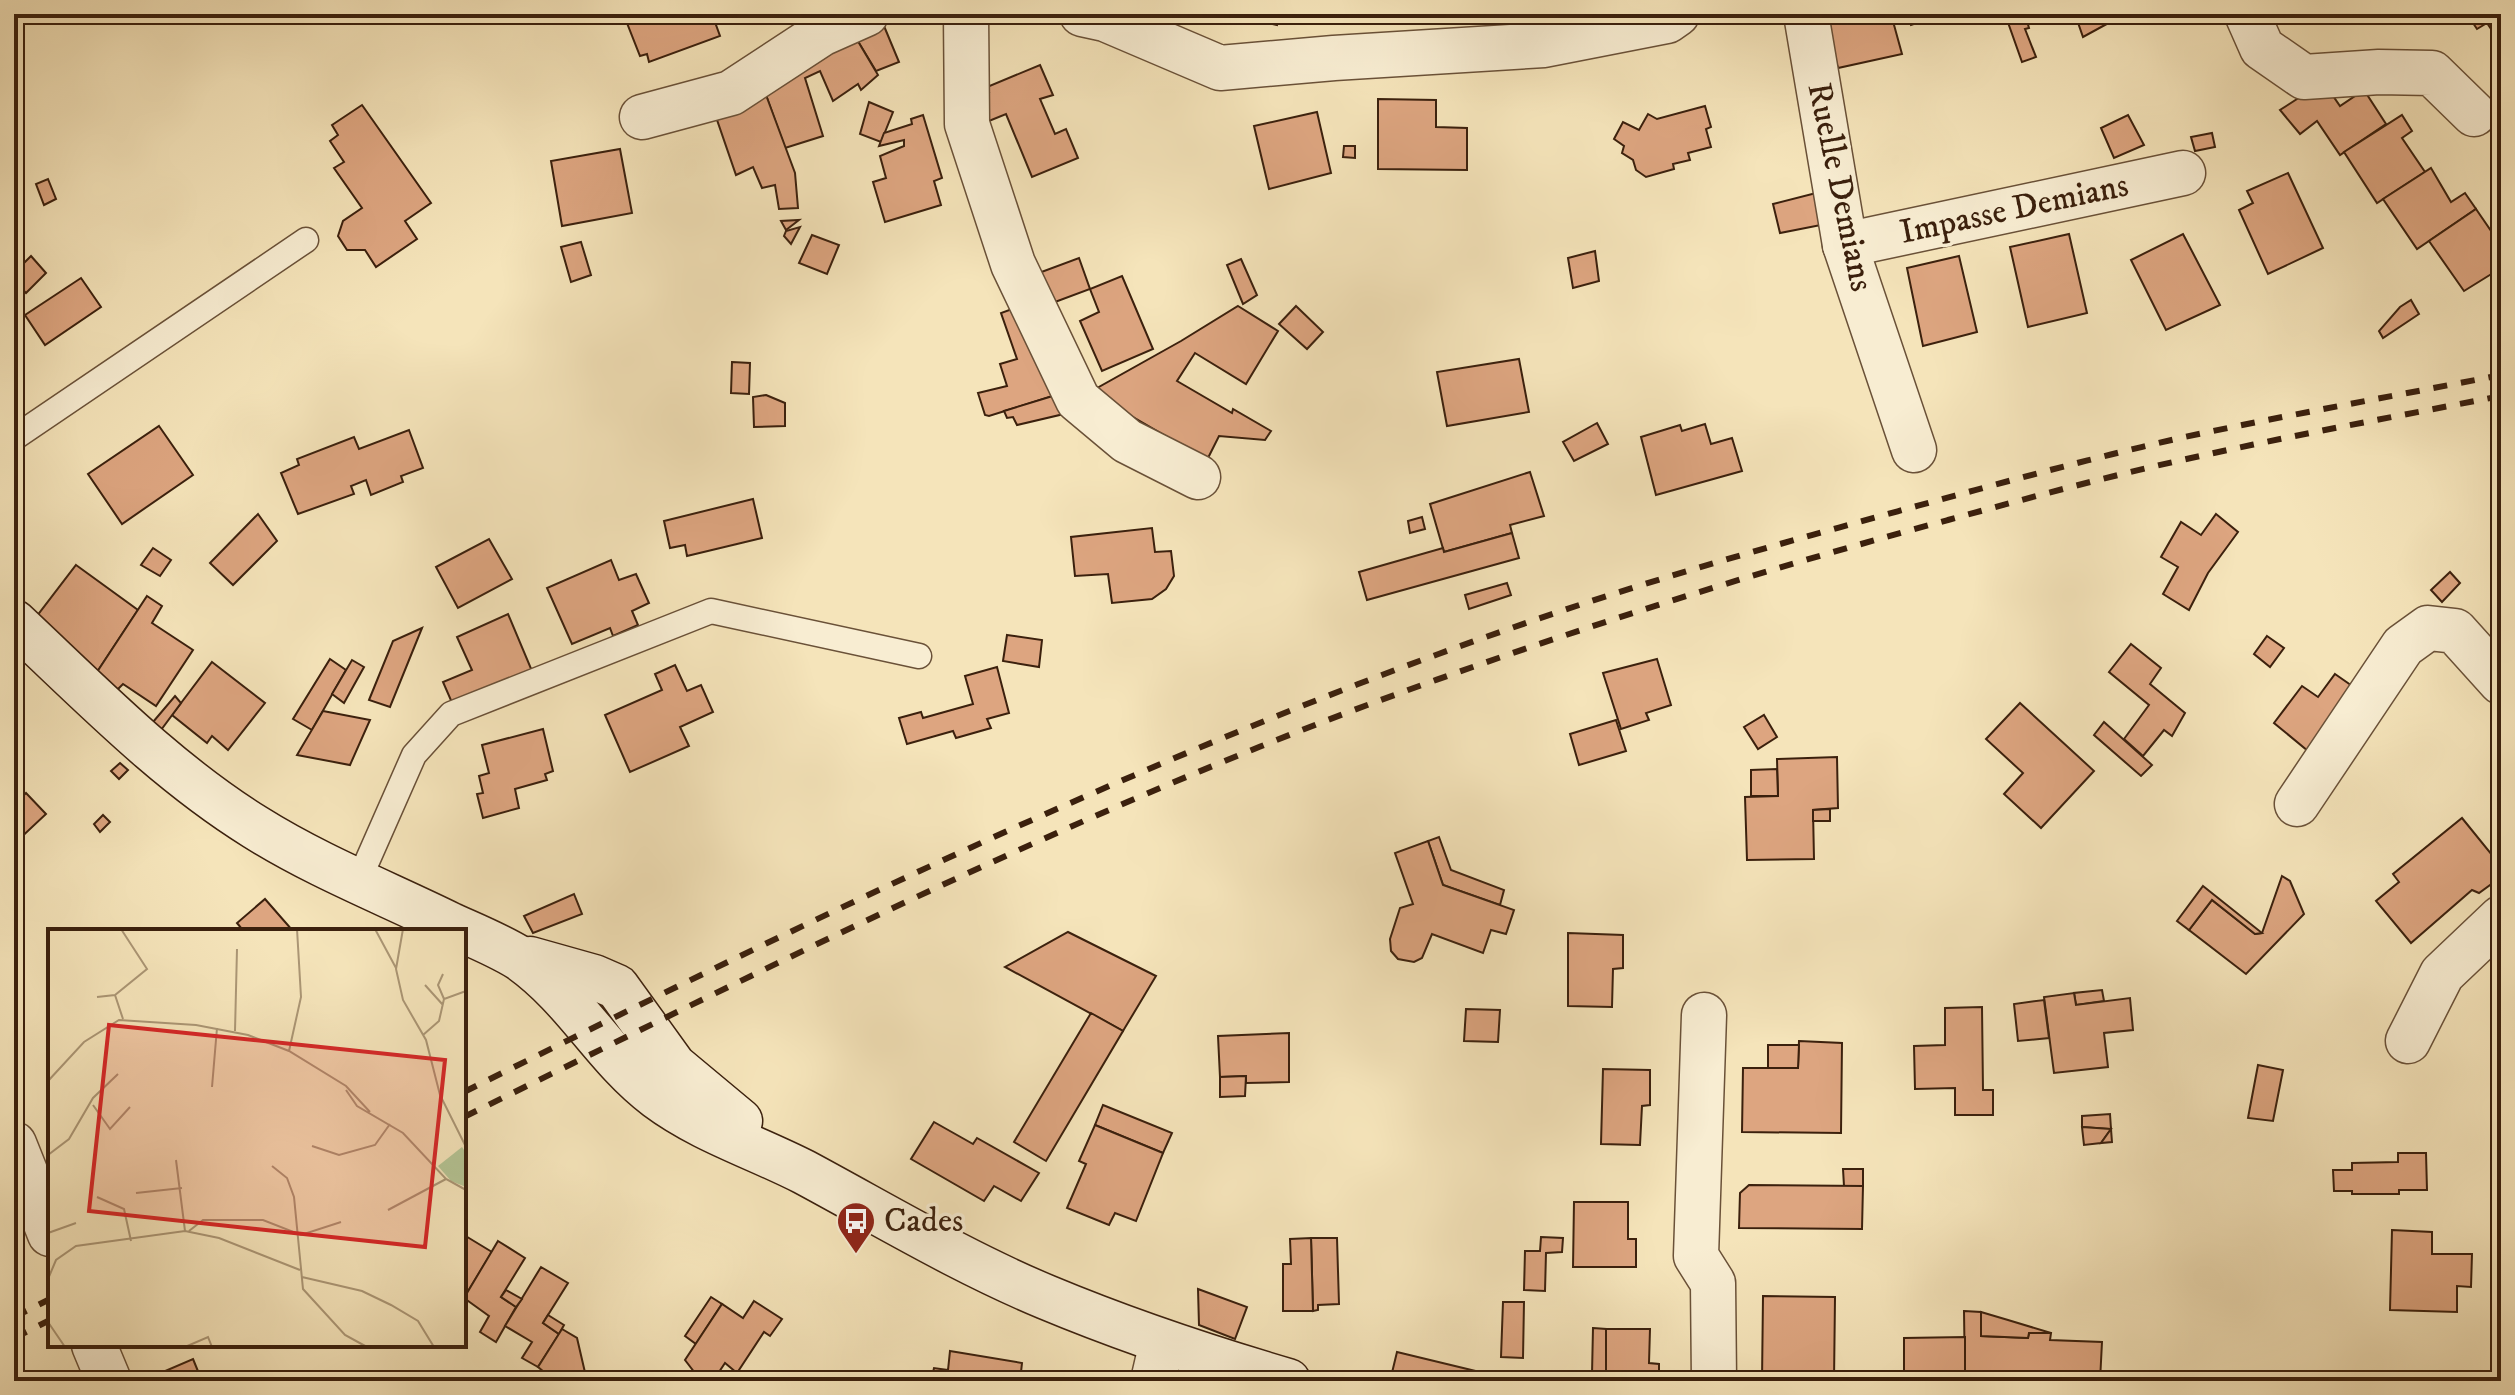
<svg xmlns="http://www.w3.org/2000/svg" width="2515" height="1395" viewBox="0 0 2515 1395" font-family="'IM FELL DW Pica',serif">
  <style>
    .building { fill: #dda580; stroke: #3b200d; stroke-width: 2 }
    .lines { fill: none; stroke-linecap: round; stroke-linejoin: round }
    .lane-casing { stroke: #6a5138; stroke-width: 27 }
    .street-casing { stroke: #6a5138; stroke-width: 47 }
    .secondary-casing { stroke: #3b200d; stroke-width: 47 }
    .lane { stroke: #f8edd2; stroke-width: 24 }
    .street { stroke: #f8edd2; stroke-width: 44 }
    .secondary { stroke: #f8edd2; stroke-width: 44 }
    .rail { stroke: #3b200d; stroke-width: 6; stroke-dasharray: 14 14; stroke-linecap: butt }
    .labels { text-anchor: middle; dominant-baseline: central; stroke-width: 7; stroke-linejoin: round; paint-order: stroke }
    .street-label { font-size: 34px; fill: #3b200d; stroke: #f8edd2 }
    .poi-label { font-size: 34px; fill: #3b200d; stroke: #f8edd2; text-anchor: start }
    .inset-road { fill: none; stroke: #ab9675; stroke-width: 2 }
    .view { fill: #d62828; fill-opacity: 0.15; stroke: #d62828; stroke-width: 4 }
    .inset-edge { fill: none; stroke: #3b200d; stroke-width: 4 }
  </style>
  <rect width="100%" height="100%" fill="#f5e4ba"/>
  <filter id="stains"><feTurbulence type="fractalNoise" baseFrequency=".0025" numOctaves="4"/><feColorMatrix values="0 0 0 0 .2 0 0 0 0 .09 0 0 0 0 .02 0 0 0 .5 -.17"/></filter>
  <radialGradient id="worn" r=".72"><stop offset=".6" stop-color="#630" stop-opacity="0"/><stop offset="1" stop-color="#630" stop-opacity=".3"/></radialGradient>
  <g class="building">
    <path d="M650 14H712L720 36 649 62 647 54 640 56 627 23Z"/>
    <path d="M1222 14H1279L1277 25Z"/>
    <path d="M1540 14H1609L1598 17H1540Z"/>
    <path d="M1822 14H1891L1902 54 1838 68Z"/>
    <path d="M1907 14H1943L1911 25Z"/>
    <path d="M2005 14H2025L2029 28 2025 29 2036 57 2022 62Z"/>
    <path d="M2075 14H2125L2083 37Z"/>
    <path d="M2467 14H2501V44L2487 23 2477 29Z"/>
    <path d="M884 26 899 62 876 71 856 38Z"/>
    <path d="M856 38 878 75 861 90 858 84 833 101 820 71 805 78 823 136 785 148 766 95Z"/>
    <path d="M1040 65 1053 95 1040 99 1055 134 1066 129 1078 158 1032 177 1006 114 979 125 975 98 989 92 987 87Z"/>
    <path d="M2311 90 2331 93 2340 106 2364 90 2386 124 2340 155 2317 121 2300 134 2280 110Z"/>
    <path d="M766 95 795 173 798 208 779 209 775 185 762 188 753 167 736 175 715 114Z"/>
    <path d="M1378 99 1436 100V127L1467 128V170L1378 169Z"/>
    <path d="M869 102 893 112 881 142 860 134Z"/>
    <path d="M362 105 431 203 405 221 417 239 376 267 365 250H347L338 236 343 221 362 208 334 168 344 162 330 141 338 135 332 125Z"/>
    <path d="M1705 106 1711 127 1706 129 1711 147 1688 153 1690 160 1673 164 1674 169 1646 177 1636 170 1633 160 1622 153 1624 146 1614 139 1623 122 1639 130 1648 114 1657 119Z"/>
    <path d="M1317 112 1331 173 1269 189 1254 126Z"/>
    <path d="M923 115 942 178 934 181 941 205 885 222 873 182 886 178 880 156 904 146V140L879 146 884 133 912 124 911 119Z"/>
    <path d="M2128 115 2144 145 2114 158 2101 128Z"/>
    <path d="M2402 115 2412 131 2402 138 2425 172 2377 203 2344 152Z"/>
    <path d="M2212 133 2215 147 2195 151 2191 137Z"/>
    <path d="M1344 146H1355V158L1343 157Z"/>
    <path d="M620 149 632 213 562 226 551 161Z"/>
    <path d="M2431 168 2451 202 2465 193 2476 209 2417 249 2383 199Z"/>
    <path d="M2288 173 2323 248 2268 274 2239 210 2253 203 2247 191Z"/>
    <path d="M48 179 56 199 44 205 36 184Z"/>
    <path d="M1820 192 1826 224 1780 233 1773 204Z"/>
    <path d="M2476 209 2498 241 2501 239V268L2464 291 2429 241Z"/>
    <path d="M799 220 786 230 781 221Z"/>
    <path d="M800 227 791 244 784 236 786 231Z"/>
    <path d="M2069 234 2087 313 2028 327 2010 247Z"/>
    <path d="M2183 234 2220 305 2166 330 2131 260Z"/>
    <path d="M812 235 839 245 827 274 799 263Z"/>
    <path d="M581 242 591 275 571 282 561 247Z"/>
    <path d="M1595 251 1599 281 1573 288 1568 258Z"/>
    <path d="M31 256 46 273 26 293 14 281V273Z"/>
    <path d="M1959 256 1977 332 1923 346 1907 268Z"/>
    <path d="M1079 258 1090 289 1055 302 1036 274Z"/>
    <path d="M1241 259 1257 295 1243 304 1227 265Z"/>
    <path d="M1122 276 1153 349 1102 371 1080 321 1099 312 1090 289Z"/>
    <path d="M81 278 101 307 45 345 25 315Z"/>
    <path d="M2411 300 2419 314 2383 338 2379 331 2400 307Z"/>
    <path d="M1023 305 1056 395 989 416 985 415 978 393 1007 386 1000 364 1017 359 1001 313Z"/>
    <path d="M1238 306 1278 331 1246 384 1195 353 1177 381 1232 413 1233 409 1271 431 1265 440 1219 436 1207 460 1090 392 1181 341Z"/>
    <path d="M1296 306 1323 332 1307 349 1279 324Z"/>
    <path d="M1519 359 1529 412 1447 426 1437 372Z"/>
    <path d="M732 362 750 363 749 394 731 393Z"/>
    <path d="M766 395 785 403V426L754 427 753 397Z"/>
    <path d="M1056 395 1068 413 1017 425 1013 417 1007 418 1004 411Z"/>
    <path d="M1597 423 1608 444 1574 461 1563 442Z"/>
    <path d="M1705 424 1711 444 1732 438 1742 471 1656 495 1641 437 1680 425 1682 431Z"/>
    <path d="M159 426 193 475 122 524 88 474Z"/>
    <path d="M409 430 423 468 401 476 403 482 371 495 366 480 351 486 354 494 298 514 281 473 299 465 297 459 354 437 359 449Z"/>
    <path d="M1530 472 1544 516 1510 525 1512 533 1444 552 1430 504Z"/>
    <path d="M753 499 762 538 687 556 685 545 670 548 664 521Z"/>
    <path d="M258 514 277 541 233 585 210 563Z"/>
    <path d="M2216 514 2238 532 2208 573 2189 610 2163 594 2178 567 2161 557 2181 522 2201 535Z"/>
    <path d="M1422 517 1425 529 1410 533 1408 521Z"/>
    <path d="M1152 528 1155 552 1171 551 1174 576 1166 589 1152 599 1112 603 1108 574 1075 576 1071 537Z"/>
    <path d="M1512 533 1519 558 1367 600 1359 572 1443 548 1444 552Z"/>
    <path d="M489 539 512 579 458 608 436 567Z"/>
    <path d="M153 548 171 560 160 576 141 565Z"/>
    <path d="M611 560 619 580 636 574 649 603 632 611 638 625 613 636 610 628 572 644 547 588Z"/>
    <path d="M76 565 138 610 97 672 37 616Z"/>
    <path d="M2450 572 2460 583 2442 602 2431 590Z"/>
    <path d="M1507 583 1511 595 1469 609 1465 595Z"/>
    <path d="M147 596 162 606 152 623 193 650 156 706 123 684 117 690 97 672Z"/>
    <path d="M508 614 532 671 453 705 443 682 472 670 457 637Z"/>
    <path d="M422 628 390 707 369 700 393 641Z"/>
    <path d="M2501 634V666L2485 648Z"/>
    <path d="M1007 635 1042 640 1039 667 1003 661Z"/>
    <path d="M2267 636 2284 648 2270 667 2254 654Z"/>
    <path d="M2131 644 2161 668 2150 684 2185 713 2172 736 2164 730 2143 756 2124 739 2149 705 2109 672Z"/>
    <path d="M330 659 346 670 312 730 293 719Z"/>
    <path d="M1657 659 1671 705 1646 713 1649 720 1621 729 1603 673Z"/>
    <path d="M352 660 364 667 344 703 332 694Z"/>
    <path d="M212 662 265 703 228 750 212 736 207 743 172 715Z"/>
    <path d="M675 665 687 691 701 685 713 712 680 727 689 746 630 772 605 715 662 690 655 674Z"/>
    <path d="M997 667 1009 713 987 719 991 728 956 738 953 731 907 744 899 718 921 712 923 718 973 704 965 676Z"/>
    <path d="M2335 674 2355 688 2308 751 2274 723 2302 686 2318 697Z"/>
    <path d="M175 696 181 703 161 730 153 722Z"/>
    <path d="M2020 703 2094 771 2041 828 2004 794 2023 773 1986 739Z"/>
    <path d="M323 711 370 720 350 765 297 755Z"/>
    <path d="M1764 715 1777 737 1758 749 1744 727Z"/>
    <path d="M1616 720 1626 751 1579 765 1570 734Z"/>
    <path d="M2104 722 2152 765 2141 776 2094 735Z"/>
    <path d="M543 729 553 771 545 774 547 780 515 789 519 808 483 818 477 794 483 793 479 776 489 773 482 745Z"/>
    <path d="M1837 757 1838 808 1813 810 1814 859 1747 860 1745 797 1778 796 1777 759Z"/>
    <path d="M120 763 128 770 119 779 111 771Z"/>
    <path d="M1777 769 1778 796H1751V770Z"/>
    <path d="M26 793 46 814 14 844V805Z"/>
    <path d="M1830 809V821H1813V810Z"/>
    <path d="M103 815 110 822 100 832 94 824Z"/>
    <path d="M2462 818 2501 866V877L2479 893 2472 890 2411 943 2376 901 2399 882 2393 874Z"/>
    <path d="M1439 837 1451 870 1504 890 1500 905 1443 885 1428 841Z"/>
    <path d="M1428 841 1443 885 1514 910 1506 934 1491 930 1483 953 1432 934 1422 958 1414 962 1398 959 1391 951 1390 939 1400 908 1413 904 1395 853Z"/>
    <path d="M2282 876 2290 881 2304 914 2246 974 2189 930 2212 900 2255 934 2262 933Z"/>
    <path d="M2203 886 2262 933 2255 934 2212 900 2189 930 2177 921Z"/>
    <path d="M574 894 582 914 533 933 524 916Z"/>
    <path d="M265 899 293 931H239L242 929 237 923Z"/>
    <path d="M1068 932 1156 976 1123 1031 1005 967Z"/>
    <path d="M1568 933 1623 935V968L1613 969 1612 1007 1568 1006Z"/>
    <path d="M2102 990 2104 1001 2076 1005 2074 993Z"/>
    <path d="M2074 993 2076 1005 2130 998 2133 1030 2104 1033 2108 1067 2054 1073 2044 997Z"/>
    <path d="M2044 1000 2049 1038 2018 1041 2014 1004Z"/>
    <path d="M1982 1007 1983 1090H1993V1115H1955V1088L1915 1089 1914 1046 1945 1045V1008Z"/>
    <path d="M1466 1009 1500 1010 1498 1042 1464 1041Z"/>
    <path d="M1091 1013 1123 1031 1046 1161 1014 1142Z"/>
    <path d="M1289 1033V1082L1246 1083V1076L1220 1077 1218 1036Z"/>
    <path d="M1799 1041 1842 1043 1841 1133 1742 1132 1743 1068H1798Z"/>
    <path d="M1768 1045H1799L1798 1068H1768Z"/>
    <path d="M2258 1065 2283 1070 2273 1121 2248 1118Z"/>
    <path d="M1603 1069 1650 1070V1105L1642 1106 1640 1145 1601 1144Z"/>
    <path d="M1246 1076 1245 1096 1220 1097V1077Z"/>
    <path d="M1103 1105 1172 1133 1163 1153 1095 1125Z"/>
    <path d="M2110 1114 2111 1129 2082 1127V1116Z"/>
    <path d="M934 1122 973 1144 977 1138 1039 1173 1021 1201 994 1186 984 1201 911 1159Z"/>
    <path d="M1095 1125 1163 1153 1136 1221 1115 1213 1109 1225 1067 1208 1086 1164 1079 1161Z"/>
    <path d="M2082 1127 2111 1129 2101 1143 2084 1145Z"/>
    <path d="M2111 1129 2112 1142 2101 1143Z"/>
    <path d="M2398 1153H2426L2427 1190H2399V1194H2352V1191H2334L2333 1170H2352V1163L2398 1162Z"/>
    <path d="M1843 1169H1863V1186H1844Z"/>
    <path d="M1749 1185 1863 1186 1862 1229 1739 1228 1740 1193Z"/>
    <path d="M1574 1202H1628V1239H1636V1267H1573Z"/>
    <path d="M2392 1230 2432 1232V1254H2472L2471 1287 2457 1286V1312L2390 1310Z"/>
    <path d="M464 1235 492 1252 464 1298Z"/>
    <path d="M1541 1237 1563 1238 1562 1252 1546 1253 1545 1291 1524 1290 1525 1251H1540Z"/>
    <path d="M1311 1238H1337L1339 1304 1318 1305V1310L1313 1311Z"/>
    <path d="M1311 1238 1313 1311H1283V1264H1291L1290 1239Z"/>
    <path d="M498 1241 525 1258 501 1297 516 1307 496 1342 480 1332 489 1316 464 1298Z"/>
    <path d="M541 1267 568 1283 543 1323 559 1334 538 1367 522 1358 532 1342 505 1326Z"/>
    <path d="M1198 1289 1247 1307 1235 1339 1199 1325Z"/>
    <path d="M506 1290 522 1299 516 1307 501 1297Z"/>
    <path d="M1763 1296 1835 1297 1834 1381H1762Z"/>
    <path d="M711 1297 722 1304 696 1344 685 1336Z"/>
    <path d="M754 1301 782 1319 770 1336 764 1332 737 1373 725 1363 713 1381H707L695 1373 685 1360 722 1304 743 1318Z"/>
    <path d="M1503 1302H1524L1523 1358 1501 1357Z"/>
    <path d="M1964 1311 1981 1312V1336L2028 1338 2029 1333H2051L2050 1340 2102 1342 2100 1381H1965Z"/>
    <path d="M1981 1312 2008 1320 2051 1333H2029L2028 1338 1981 1336Z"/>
    <path d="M548 1315 564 1325 559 1334 543 1323Z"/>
    <path d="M1593 1328 1606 1329V1374H1592Z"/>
    <path d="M562 1329 577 1338 587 1381H555L538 1367Z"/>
    <path d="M1606 1329H1650L1649 1363 1659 1364V1381H1596V1375L1606 1374Z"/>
    <path d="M1965 1337V1381H1904V1338Z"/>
    <path d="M950 1351 1022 1363 1020 1381H931L934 1368 948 1370Z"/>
    <path d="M1397 1352 1517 1381H1390Z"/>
    <path d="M193 1359 202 1381H142Z"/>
  </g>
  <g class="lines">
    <g class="lane-casing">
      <g id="lane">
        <path d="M14 438 306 240"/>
        <path d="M358 882 414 755 451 714 711 611 919 656"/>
      </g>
    </g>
    <g class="street-casing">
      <g id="street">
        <path d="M966 14 967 124 1013 264 1078 400 1127 441 1198 477"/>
        <path d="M1082 14 1105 19 1220 68 1334 58 1544 45 1667 21 1677 14"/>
        <path d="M1806 14 1845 245 1914 450"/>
        <path d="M2247 14 2262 48 2304 77 2379 72 2432 73 2474 114"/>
        <path d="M642 117 731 93 821 34 866 14"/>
        <path d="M1845 245 2183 173"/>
        <path d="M2297 804 2403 646 2428 628 2455 631 2501 682"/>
        <path d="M1704 1015 1696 1256 1713 1283 1714 1381"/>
        <path d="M2408 1041 2442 974 2501 918"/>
        <path d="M14 1144 50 1234"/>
        <path d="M94 1345 109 1381"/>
        <path d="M1153 1381 1162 1342"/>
      </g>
    </g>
    <g class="secondary-casing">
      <g id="secondary">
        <path d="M14 622C91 694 165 771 255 827 317 866 386 893 451 925 473 935 498 945 519 958 576 998 603 1056 657 1097 701 1130 755 1147 804 1172 884 1215 962 1262 1046 1297 1125 1330 1206 1357 1288 1381"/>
        <path d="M530 959 594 977 617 987 674 1066 740 1121"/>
      </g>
    </g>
    <use href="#lane" class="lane"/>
    <use href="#street" class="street"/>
    <use href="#secondary" class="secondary"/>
    <g class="rail">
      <path d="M464 1092C837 906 1215 722 1613 594 1710 563 1808 536 1906 509 1997 484 2088 459 2180 438 2287 415 2394 396 2501 375"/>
      <path d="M464 1117C754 974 1044 828 1346 713 1543 639 1744 575 1948 520 2028 498 2109 476 2191 458 2294 435 2398 416 2501 396"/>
      <path d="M14 1317 50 1299"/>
      <path d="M14 1338 50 1320"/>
    </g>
  </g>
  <defs>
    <g id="bus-pin" transform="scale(2)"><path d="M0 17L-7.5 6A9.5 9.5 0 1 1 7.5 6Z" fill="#8f2418" stroke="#f8edd2"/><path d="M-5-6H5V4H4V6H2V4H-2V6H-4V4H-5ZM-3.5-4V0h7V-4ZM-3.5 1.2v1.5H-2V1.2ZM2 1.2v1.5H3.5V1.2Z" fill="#fff"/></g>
  </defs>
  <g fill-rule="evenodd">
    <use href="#bus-pin" x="856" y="1221"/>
  </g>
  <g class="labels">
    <g class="street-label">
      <text transform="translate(1840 187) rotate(78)">Ruelle Demians</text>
      <text transform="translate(2014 209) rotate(-12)">Impasse Demians</text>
    </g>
    <g class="poi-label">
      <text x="884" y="1221">Cades</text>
    </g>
  </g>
  <g transform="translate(48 929)">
    <rect width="418" height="418" fill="#f5e4ba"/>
    <path d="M414 218 418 224V258L403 252 390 237Z" fill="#b5c595"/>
    <path class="inset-road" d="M327 0 348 39M355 0 348 40 355 71 378 111 392 166 418 218M395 45 390 56 396 70M377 56 395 76M67 66 75 90M49 68 67 66 99 40 73 0M187 102 189 20M375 106 391 92 396 70 418 62M241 122 253 68 249 0M0 152 36 113 71 91 148 96 200 106 241 122 298 157 322 183M164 158 169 99M298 161 309 177 355 204 398 250 418 261M45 176 62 200 82 178M264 217 291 226 327 216 342 195M0 226 21 210 45 169 70 145M128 231 137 302M224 237 239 249 246 268 255 360 297 406 319 418M88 264 134 259M49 268 76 280 83 312M340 281 398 250M141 302 155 291H215L253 306 293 293M0 304 28 294M254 348 314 362 343 376 370 392 386 418M0 350 8 331 28 317 137 302 171 309 252 341M0 393 17 418M137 418 160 408 164 418"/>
    <path class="view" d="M61 96 397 131 377 318 41 282Z"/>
    <rect width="418" height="418" class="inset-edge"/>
  </g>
  <rect width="2515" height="1395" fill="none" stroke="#f5e4ba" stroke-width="48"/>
  <rect x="16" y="16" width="2483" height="1363" fill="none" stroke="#3b200d" stroke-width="4"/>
  <rect x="24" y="24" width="2467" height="1347" fill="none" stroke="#3b200d" stroke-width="2"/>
  <rect width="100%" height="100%" filter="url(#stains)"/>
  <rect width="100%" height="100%" fill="url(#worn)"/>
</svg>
